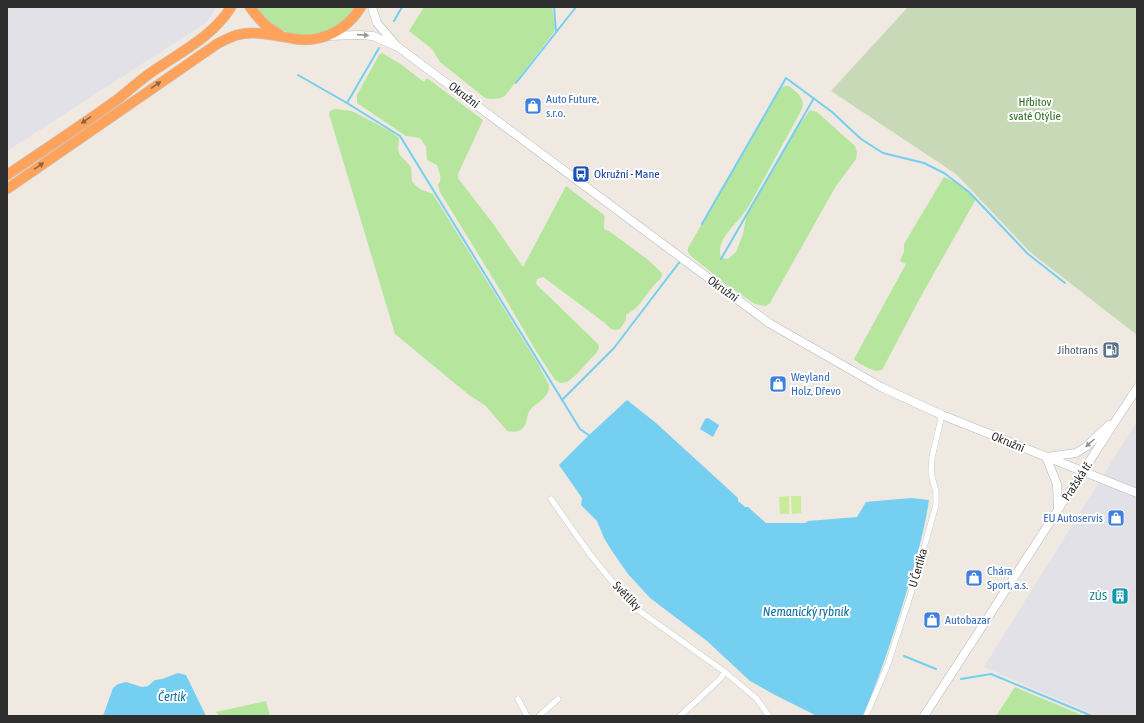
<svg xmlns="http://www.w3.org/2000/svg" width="1144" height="723" viewBox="0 0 1144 723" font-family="'Asap Condensed',sans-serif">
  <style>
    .industrial { fill: #e3e1e8 }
    .green { fill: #b6e59e }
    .cemetery { fill: #c8d9b8 }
    .pitch { fill: #c9ec9a }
    .water { fill: #75cff0 }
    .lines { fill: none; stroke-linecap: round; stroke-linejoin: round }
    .stream { stroke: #75cff0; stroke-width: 2 }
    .street-casing { stroke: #b4b7c1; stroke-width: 6 }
    .secondary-casing { stroke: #b4b7c1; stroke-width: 9 }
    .highway-casing { stroke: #c9c9c9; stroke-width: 11 }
    .street { stroke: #fff; stroke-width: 5.5 }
    .secondary { stroke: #fff; stroke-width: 8 }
    .highway { stroke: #ffa35c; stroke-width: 10 }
    .oneway { fill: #969696 }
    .oneway2 { fill: #8c6343 }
    .labels { text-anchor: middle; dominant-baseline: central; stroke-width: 4; stroke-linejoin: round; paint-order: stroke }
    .street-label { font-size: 12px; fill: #2e2e2e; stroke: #fff }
    .shop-label { font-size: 12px; fill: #366cbe; stroke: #fff; text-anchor: start }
    .park-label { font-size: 12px; fill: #2c6e1b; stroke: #fff }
    .transit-label { font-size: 12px; fill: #164399; stroke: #fff; text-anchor: start }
    .service-label { font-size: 12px; fill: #4e5e75; stroke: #fff; text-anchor: end }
    .culture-label { font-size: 12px; fill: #0d838f; stroke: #fff; text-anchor: end }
    .water-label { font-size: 13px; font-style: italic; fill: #0d6fa3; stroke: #fff }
  </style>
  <rect width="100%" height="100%" fill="#efe9e1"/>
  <g class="industrial">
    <path d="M7 7H216L207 22 7 151Z"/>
    <path d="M1137 421V716H1097L984 667Z"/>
  </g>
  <g class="green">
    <path d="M256 7H356C351 13 345 20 339 25 313 45 272 35 256 7Z"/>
    <path d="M424 7H552L555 27 554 32 505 96C499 99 493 100 485 98L440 62 432 49 409 31Z"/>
    <path d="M382 53 402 65 424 82 427 78 483 120 458 174V178L494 225 523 267 566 186 604 215C606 220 602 225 605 230L609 231 647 259 662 273C662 279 659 280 656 283 644 296 642 306 626 315V320L620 329C613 332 610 328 605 323L546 279 543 277 537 279 536 284 598 344 599 348 597 352 576 375 567 382 560 383 555 380 536 351 505 298 440 192 438 185C443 179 439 172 437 165L427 160 426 147 420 138 406 136 357 103V95L379 55Z"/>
    <path d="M785 86H789C797 92 805 98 802 109L749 206C746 210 743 215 739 219 730 230 716 242 721 258L728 259 736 252 743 234 746 218 755 198 773 170 795 131 810 110 817 112 855 146 857 153 856 159 836 186 770 303 766 306 755 304 727 285 691 256 688 252V248L764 115 781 88Z"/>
    <path d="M335 109 352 111 390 131 399 138 398 150 400 155 411 167 412 181 416 186 422 190 433 194 537 362 549 385C550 399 535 402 529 412 526 417 528 424 522 429 518 432 512 432 507 431L486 406 469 395 395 334 329 114 330 111Z"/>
    <path d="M944 177 961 185 976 199 920 298 882 370 875 371 860 364 854 359 906 264 900 261 904 252V244Z"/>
    <path d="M1015 687 1084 716H996Z"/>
    <path d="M266 701 270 716H219L216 712Z"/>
  </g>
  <path class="cemetery" d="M908 7H1137V335L1030 252 956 174 831 91Z"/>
  <g class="pitch">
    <path d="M789 496V514H780L779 497Z"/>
    <path d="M791 496H801V513L792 514Z"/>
  </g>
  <g class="water">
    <path d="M627 400 656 423 738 498V501L745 507H748L766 523H805L808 521 857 517 866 502 911 498 929 500C925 527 918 552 911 577 897 624 882 671 863 716H817L775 695 750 681 707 641 650 598 628 574 612 551 604 538 597 521 581 505 582 498 559 465 588 436Z"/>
    <path d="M708 418 719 425 713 437 700 429 705 419Z"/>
    <path d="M178 673 186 675 206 716H103L113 688 118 684 126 682 142 687 148 686 155 680 162 679Z"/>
  </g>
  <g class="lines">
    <g class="stream">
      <path d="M554 7 556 32"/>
      <path d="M394 21 402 7"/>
      <path d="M379 48 347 103 400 136 580 429 590 436"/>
      <path d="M298 75 347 103"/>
      <path d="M516 83 576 7"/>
      <path d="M702 224 786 78 832 112 861 139 883 153 924 163 944 173 969 192 1028 254 1065 283"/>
      <path d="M721 259 814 98"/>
      <path d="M562 400 614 348 681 260"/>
      <path d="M904 656 936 669"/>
      <path d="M961 679 991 674 1092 716"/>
    </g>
    <g class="street-casing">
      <g id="street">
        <path d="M551 499 589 553 619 590 638 610 725 672 756 698 769 716"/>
        <path d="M518 699 527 716"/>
        <path d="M539 716 558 699"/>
        <path d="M680 716 720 679 725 672"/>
        <path d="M866 716 888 664 912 590 936 505V492L931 473 932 457 942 415"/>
      </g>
    </g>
    <g class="secondary-casing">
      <g id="secondary">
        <path d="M372 7 377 23 395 44"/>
        <path d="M328 36 359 35 373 36 398 47 769 323 881 387 942 415 1137 493"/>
        <path d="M1046 457 1057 484 1058 509"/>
        <path d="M1047 457 1076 453 1087 446 1109 425"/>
        <path d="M924 716 1137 388"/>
      </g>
    </g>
    <g class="highway-casing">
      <g id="highway">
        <path d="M250 7C258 18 266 28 279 34"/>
        <path d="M7 175C44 150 82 125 118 99 128 91 138 82 149 74 177 54 213 37 231 7"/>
        <path d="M7 189 217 44C223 41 230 37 237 35 255 30 277 36 295 39 322 43 347 30 361 7"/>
      </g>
    </g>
    <use href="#street" class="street"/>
    <use href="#secondary" class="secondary"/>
    <use href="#highway" class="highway"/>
  </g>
  <defs><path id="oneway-solid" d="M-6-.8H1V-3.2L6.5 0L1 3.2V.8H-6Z"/></defs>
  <g class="oneway">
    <use href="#oneway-solid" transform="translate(363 35) rotate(4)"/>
    <use href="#oneway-solid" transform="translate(1090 443) rotate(138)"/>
  </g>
  <g class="oneway2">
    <use href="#oneway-solid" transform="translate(156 85) rotate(-34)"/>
    <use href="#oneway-solid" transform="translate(86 120) rotate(145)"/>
    <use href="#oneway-solid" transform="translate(39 166) rotate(-35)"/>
  </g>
  <defs>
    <g id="shop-square" transform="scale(0.9)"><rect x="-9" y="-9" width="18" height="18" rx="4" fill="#3f7fe0" stroke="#fff"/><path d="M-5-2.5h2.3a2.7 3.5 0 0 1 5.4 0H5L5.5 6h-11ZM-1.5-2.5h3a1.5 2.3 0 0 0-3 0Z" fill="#fff"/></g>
    <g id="bus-square" transform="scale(0.9)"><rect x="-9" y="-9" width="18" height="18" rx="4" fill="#1a4fb4" stroke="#fff"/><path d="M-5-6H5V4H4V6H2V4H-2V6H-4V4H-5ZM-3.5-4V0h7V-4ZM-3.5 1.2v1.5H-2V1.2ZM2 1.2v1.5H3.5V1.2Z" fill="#fff"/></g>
    <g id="fuel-square" transform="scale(0.9)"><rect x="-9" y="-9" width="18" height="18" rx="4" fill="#5c6f8a" stroke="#fff"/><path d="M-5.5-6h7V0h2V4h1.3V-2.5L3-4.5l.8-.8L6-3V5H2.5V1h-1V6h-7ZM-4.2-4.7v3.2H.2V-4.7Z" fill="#fff"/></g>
    <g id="building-square" transform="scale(0.9)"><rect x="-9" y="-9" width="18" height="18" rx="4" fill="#0f9aa8" stroke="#fff"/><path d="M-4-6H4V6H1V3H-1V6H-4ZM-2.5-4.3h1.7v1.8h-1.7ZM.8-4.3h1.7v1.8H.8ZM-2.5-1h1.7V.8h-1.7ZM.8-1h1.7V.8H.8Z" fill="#fff"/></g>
  </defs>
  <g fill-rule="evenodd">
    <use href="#shop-square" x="533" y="106"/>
    <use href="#bus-square" x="581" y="174"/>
    <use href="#fuel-square" x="1111" y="350"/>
    <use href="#shop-square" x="778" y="384"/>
    <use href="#shop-square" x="1116" y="518"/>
    <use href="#shop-square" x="974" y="578"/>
    <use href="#building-square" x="1120" y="596"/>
    <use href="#shop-square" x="932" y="620"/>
  </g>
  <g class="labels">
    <g class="street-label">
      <text transform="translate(464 95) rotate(37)">Okružní</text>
      <text transform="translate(723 289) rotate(36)">Okružní</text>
      <text transform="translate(1008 442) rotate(22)">Okružní</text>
      <text transform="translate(1077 481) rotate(-57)">Pražská tř.</text>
      <text transform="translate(918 568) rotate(-74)">U Čertíka</text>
      <text transform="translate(627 596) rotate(46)">Světlíky</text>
    </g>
    <g class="shop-label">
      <text x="546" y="99">Auto Future,<tspan x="546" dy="14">s.r.o.</tspan></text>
      <text x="791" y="377">Weyland<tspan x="791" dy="14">Holz, Dřevo</tspan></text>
      <text x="1103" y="518" text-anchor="end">EU Autoservis</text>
      <text x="987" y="571">Chára<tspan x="987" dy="14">Sport, a.s.</tspan></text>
      <text x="945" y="620">Autobazar</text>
    </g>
    <g class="park-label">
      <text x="1035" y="102">Hřbitov<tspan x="1035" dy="14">svaté Otýlie</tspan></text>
    </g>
    <g class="transit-label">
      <text x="594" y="174">Okružní - Mane</text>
    </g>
    <g class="service-label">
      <text x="1098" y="350">Jihotrans</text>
    </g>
    <g class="culture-label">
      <text x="1107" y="596">ZÚS</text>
    </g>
    <g class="water-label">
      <text x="806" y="611">Nemanický rybník</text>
      <text x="172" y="696">Čertík</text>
    </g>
  </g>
  <rect width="1144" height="723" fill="none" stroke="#2e2e2e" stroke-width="16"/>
</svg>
